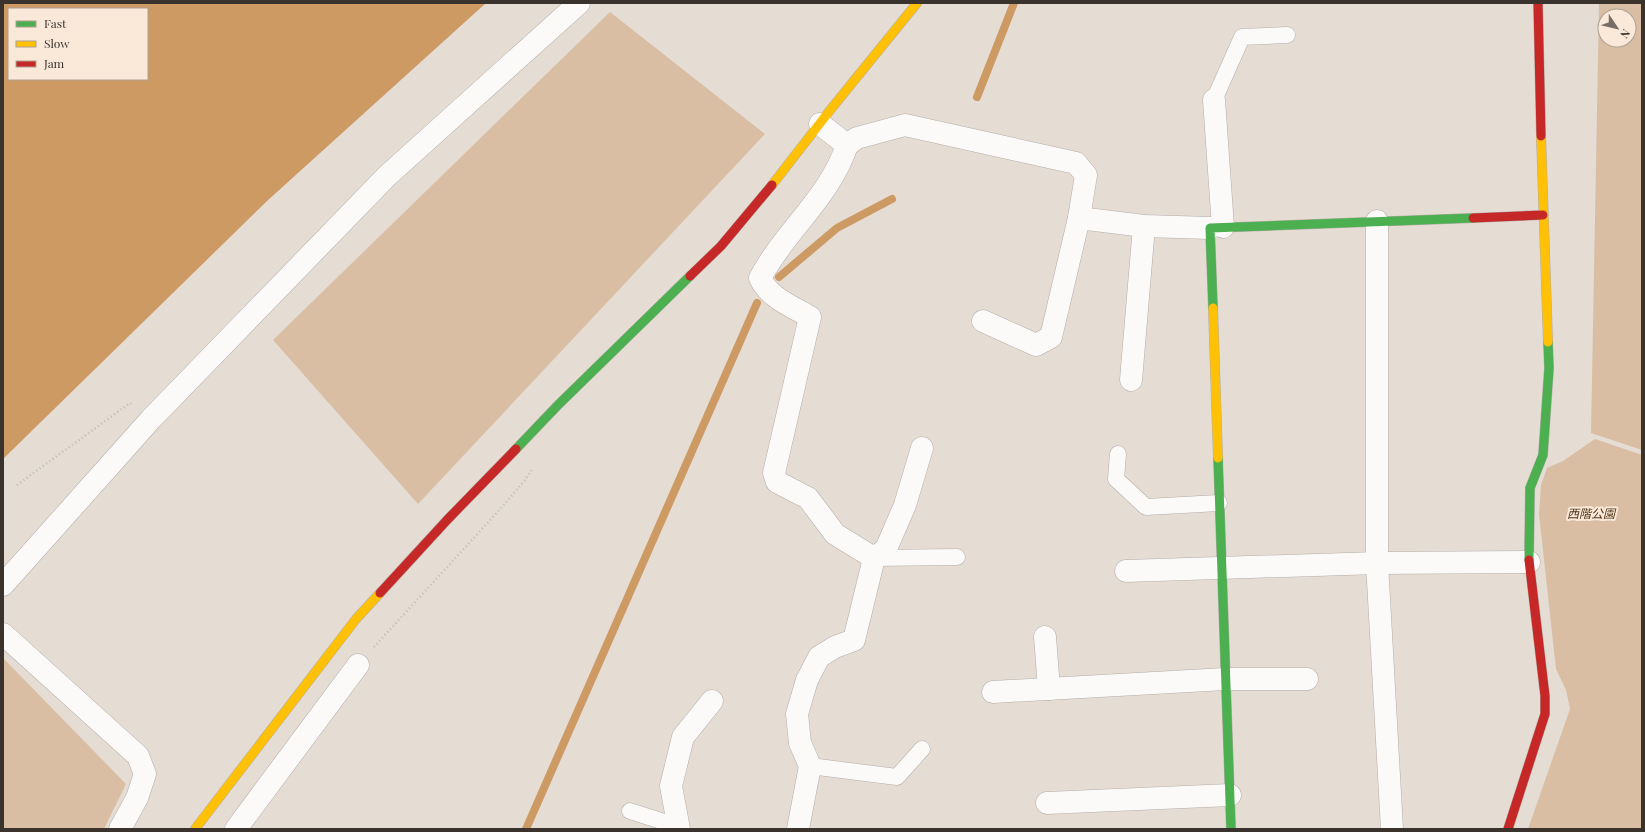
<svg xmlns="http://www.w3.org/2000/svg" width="1645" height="832" viewBox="0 0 1645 832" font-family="'Playfair Display','Noto Sans JP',serif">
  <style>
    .green { fill: #d9bea4; fill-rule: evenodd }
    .water { fill: #cd9a64; fill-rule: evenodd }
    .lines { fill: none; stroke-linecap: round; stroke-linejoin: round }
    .stream { stroke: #cd9a64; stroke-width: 8 }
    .lane-casing { stroke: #b4ada7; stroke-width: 17 }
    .street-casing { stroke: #b4ada7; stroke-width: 23 }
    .fast-casing { stroke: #b4ada7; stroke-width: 10 }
    .slow-casing { stroke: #b4ada7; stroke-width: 10 }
    .jam-casing { stroke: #b4ada7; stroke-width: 10 }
    .path { stroke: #c0bdba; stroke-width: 2.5; stroke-dasharray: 1 3; stroke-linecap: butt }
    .lane { stroke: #fbfaf9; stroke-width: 16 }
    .street { stroke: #fbfaf9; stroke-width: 22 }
    .fast { stroke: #4caf50; stroke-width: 9 }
    .slow { stroke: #ffc107; stroke-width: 9 }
    .jam { stroke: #c62828; stroke-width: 9 }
    .labels { text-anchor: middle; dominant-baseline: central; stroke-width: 4; stroke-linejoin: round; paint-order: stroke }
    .park-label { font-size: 12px; font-style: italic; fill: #533618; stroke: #fae9d9 }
  </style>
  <rect width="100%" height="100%" fill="#e5dcd4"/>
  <g class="green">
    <path d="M1599 3H1642V450L1591 433ZM1605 16H1629V40H1605Z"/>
    <path d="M610 12 765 134 418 504 273 340Z"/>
    <path d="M1595 439 1642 455V829H1528L1570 709 1566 690 1556 669 1539 514 1541 485 1547 468 1563 461Z"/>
    <path d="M3 658 126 784 104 829H3Z"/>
  </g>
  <path class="water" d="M3 3H486L267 201 3 459ZM9 9H147V79H9Z"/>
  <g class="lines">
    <g class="stream">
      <path d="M977 97 1014 3"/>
      <path d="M779 277 837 228 892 199"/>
      <path d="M526 829 757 303"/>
    </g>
    <g class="lane-casing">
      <g id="lane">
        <path d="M1214 100 1242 37 1287 35"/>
        <path d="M1118 454 1116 479 1146 507 1219 503"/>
        <path d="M874 558 957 557"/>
        <path d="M810 766 897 777 922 749"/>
        <path d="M630 811 677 826"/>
      </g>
    </g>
    <g class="street-casing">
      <g id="street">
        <path d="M1214 100 1223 227"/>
        <path d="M820 124 847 145C830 197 785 231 760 278 768 297 793 307 810 317L774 473 777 482 808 498 835 534 874 558"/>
        <path d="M847 145 857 138 905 125 1076 163 1086 175 1079 218 1051 337 1036 345 983 321"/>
        <path d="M1079 218 1144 226 1210 228"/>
        <path d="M1377 221V563L1392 829"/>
        <path d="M1131 380 1144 226"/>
        <path d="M1126 571 1377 563 1529 562"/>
        <path d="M3 585 151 419 387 176 579 3"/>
        <path d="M3 634 138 756 145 774 137 798 120 829"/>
        <path d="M1045 637 1049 689"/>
        <path d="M993 692 1225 679H1307"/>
        <path d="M1047 803 1230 795"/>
        <path d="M236 829 358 665"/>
        <path d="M679 829 671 786 683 737 712 701"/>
        <path d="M798 829 810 766 800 743 797 714 807 680 819 657 835 647 854 640 874 558 886 549 905 505 922 448"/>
      </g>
    </g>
    <g class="fast-casing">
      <g id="fast">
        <path d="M1213 308 1210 228 1473 218"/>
        <path d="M516 449 558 405 690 276"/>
        <path d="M1218 458 1231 829"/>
        <path d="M1529 560 1530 488 1543 455 1549 368 1548 342"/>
      </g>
    </g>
    <g class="slow-casing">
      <g id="slow">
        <path d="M1541 136 1548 342"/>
        <path d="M772 185 831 109 917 3"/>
        <path d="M1213 308 1218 458"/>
        <path d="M195 829 356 619 380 593"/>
      </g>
    </g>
    <g class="jam-casing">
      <g id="jam">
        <path d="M1538 3 1541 136"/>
        <path d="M1473 218 1543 215"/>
        <path d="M690 276 721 246 772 185"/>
        <path d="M380 593 448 519 516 449"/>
        <path d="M1508 829 1545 714V696L1529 560"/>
      </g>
    </g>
    <g class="path">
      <path d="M17 485 130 403 131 404"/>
      <path d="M374 647 503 506 525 480 533 468"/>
    </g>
    <use href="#lane" class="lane"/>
    <use href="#street" class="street"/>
    <use href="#fast" class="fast"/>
    <use href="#slow" class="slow"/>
    <use href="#jam" class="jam"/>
  </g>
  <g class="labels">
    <g class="park-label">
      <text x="1591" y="513">西階公園</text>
    </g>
  </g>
  <rect width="1645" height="832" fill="none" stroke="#3a332d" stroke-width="8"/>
  <rect x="8" y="8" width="140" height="72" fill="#fae9d9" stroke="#ada094"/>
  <rect x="16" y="21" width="20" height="6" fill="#4caf50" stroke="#ada094"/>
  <text x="44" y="28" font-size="12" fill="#3a332d">Fast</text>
  <rect x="16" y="41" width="20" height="6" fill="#ffc107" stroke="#ada094"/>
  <text x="44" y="48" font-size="12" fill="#3a332d">Slow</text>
  <rect x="16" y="61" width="20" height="6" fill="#c62828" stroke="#ada094"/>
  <text x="44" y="68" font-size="12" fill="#3a332d">Jam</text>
  <g transform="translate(1617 28) rotate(125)"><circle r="19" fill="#fae9d9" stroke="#ada094"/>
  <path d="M0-3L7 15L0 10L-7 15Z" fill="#766e67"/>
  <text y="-6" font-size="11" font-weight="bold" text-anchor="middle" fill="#3a332d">N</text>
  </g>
</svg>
